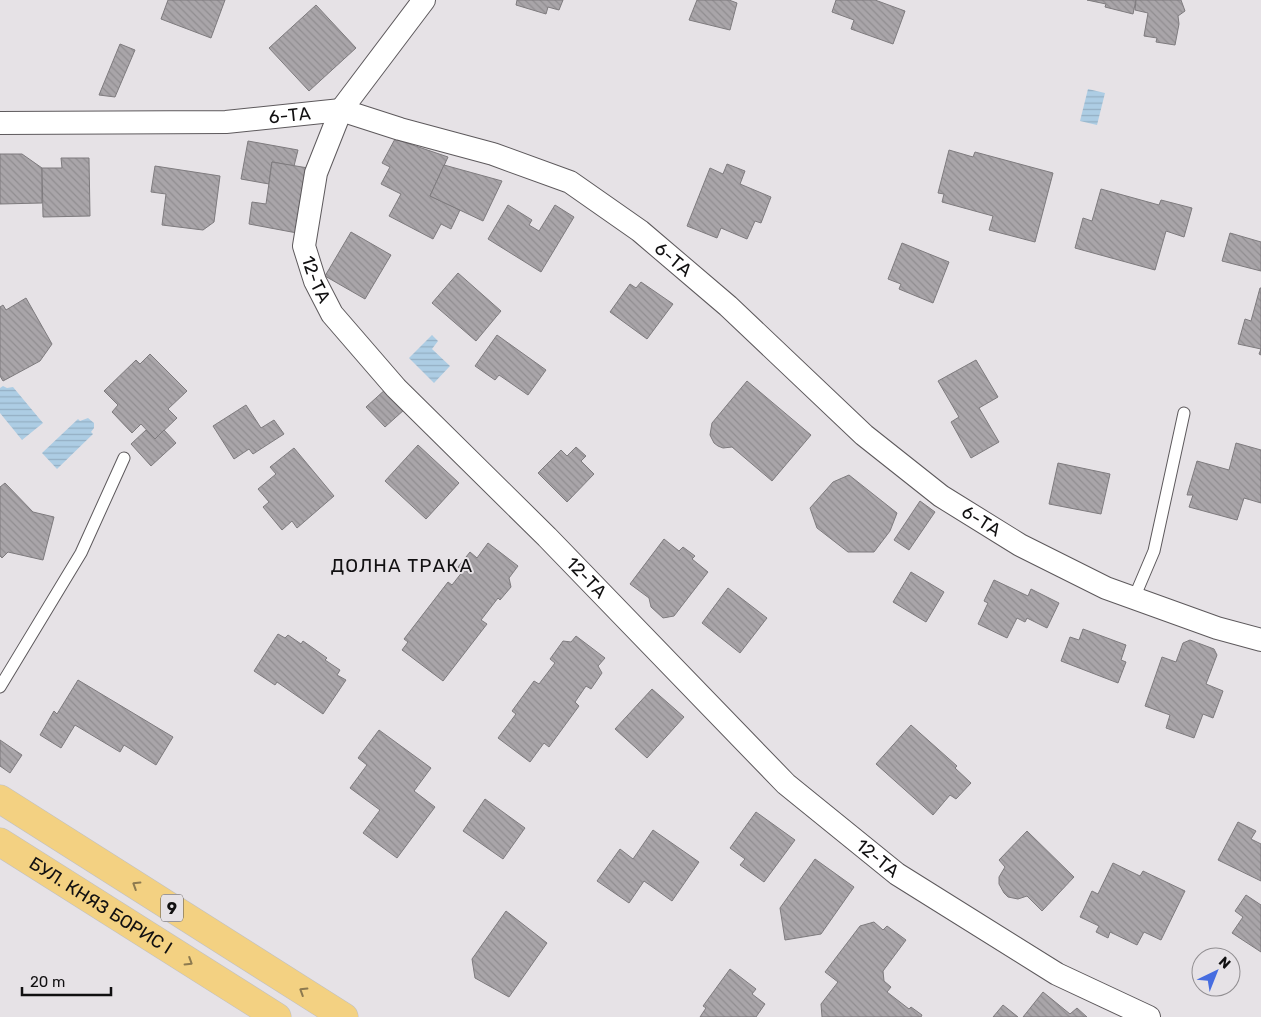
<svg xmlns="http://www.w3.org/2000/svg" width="1261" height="1017" viewBox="0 0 1261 1017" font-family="Rubik,sans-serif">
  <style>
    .water { fill: url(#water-rules) }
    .building { fill: url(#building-back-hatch); stroke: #7e7b7e }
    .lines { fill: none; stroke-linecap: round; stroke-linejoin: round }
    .lane-casing { stroke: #5d595c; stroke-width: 13 }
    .street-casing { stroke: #5d595c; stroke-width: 24 }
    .highway-casing { stroke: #c1c1c1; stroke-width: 29 }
    .lane { stroke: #fff; stroke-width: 11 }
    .street { stroke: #fff; stroke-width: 22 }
    .highway { stroke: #f3d182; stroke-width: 28 }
    .oneway { stroke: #8d7a4f }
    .labels { text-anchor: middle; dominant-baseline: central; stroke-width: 4; stroke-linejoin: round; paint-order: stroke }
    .shield { fill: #e6e2e6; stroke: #514f51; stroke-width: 1 }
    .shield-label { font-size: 16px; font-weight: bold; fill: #111011 }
    .street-label { font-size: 18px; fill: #111011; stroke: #e6e2e6 }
    .neighbourhood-label { font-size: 19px; letter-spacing: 1px; fill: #111011; stroke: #e6e2e6 }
  </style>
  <defs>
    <pattern id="water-rules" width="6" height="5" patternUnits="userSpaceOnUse" patternTransform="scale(1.25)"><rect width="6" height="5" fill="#adcde4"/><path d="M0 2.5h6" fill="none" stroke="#94afc3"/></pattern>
    <pattern id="building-back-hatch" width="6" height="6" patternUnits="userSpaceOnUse" patternTransform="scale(1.25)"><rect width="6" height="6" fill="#a9a5a9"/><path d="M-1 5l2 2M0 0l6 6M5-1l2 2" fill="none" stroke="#908d90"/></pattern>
  </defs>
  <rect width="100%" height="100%" fill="#e6e2e6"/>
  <g class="water">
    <path d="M1088 89 1105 93 1097 125 1080 121Z"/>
    <path d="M432 335 438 341 432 349 450 366 434 383 409 358Z"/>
    <path d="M3 386 7 388 13 387 43 423 22 440 0 413V388Z"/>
    <path d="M88 418 94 423V428L91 432 93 434 57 469 42 453 78 419 80 421Z"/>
  </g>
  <g class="building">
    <path d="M168 0H225L211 38 161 19Z"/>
    <path d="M517 0H563L559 10 548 7 546 14 516 5Z"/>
    <path d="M697 0H729L737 3 730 30 689 20Z"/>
    <path d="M836 0H875L905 11 893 44 851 29 854 20 832 12Z"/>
    <path d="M1087 0H1136L1133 14 1105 7 1106 4Z"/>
    <path d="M1136 0H1181L1185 11 1178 16 1179 24 1175 45 1156 42 1157 38 1144 36 1148 13 1135 10Z"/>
    <path d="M316 5 356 48 309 91 269 48Z"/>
    <path d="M120 44 135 50 115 97 99 95Z"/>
    <path d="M395 139 448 157 430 196 460 210 451 229 441 224 433 239 389 216 401 194 381 184 390 167 382 163Z"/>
    <path d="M248 141 298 150 294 166 272 162 269 184 241 179Z"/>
    <path d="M949 150 973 157 975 152 1053 173 1035 242 989 230 993 216 942 202 944 194 938 193Z"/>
    <path d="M0 154H22L42 168V203L0 204Z"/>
    <path d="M61 158H89L90 216 43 217 42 168H62Z"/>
    <path d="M272 162 308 168 297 233 249 224 252 202 266 204Z"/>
    <path d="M727 164 745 171 740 184 771 197 761 223 755 221 747 239 721 228 717 238 687 226 710 168 723 174Z"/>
    <path d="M444 165 502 181 483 221 430 196Z"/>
    <path d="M155 166 220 176 214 222 203 230 162 225 166 194 151 192Z"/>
    <path d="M1101 189 1159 205 1161 200 1192 208 1184 237 1166 231 1155 270 1075 248 1083 218 1092 221Z"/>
    <path d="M508 205 532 220 529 225 539 231 555 205 574 217 541 272 488 239Z"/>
    <path d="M351 232 391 255 365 299 325 276Z"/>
    <path d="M1230 233 1261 242V271L1222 261Z"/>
    <path d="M902 243 949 262 933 303 899 289 901 284 888 279Z"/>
    <path d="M458 273 501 311 476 341 432 303Z"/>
    <path d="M641 282 673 304 647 339 610 312 630 284 636 288Z"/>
    <path d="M1260 288H1261V355L1259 354 1261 349 1238 344 1245 319 1251 321Z"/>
    <path d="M26 298 52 344 40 361 3 381 0 376V307L3 305 6 310Z"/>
    <path d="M497 335 546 370 528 395 499 375 495 380 475 366Z"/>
    <path d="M150 354 187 391 168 409 177 418 155 439 141 424 132 433 112 412 118 405 104 391 136 360 140 364Z"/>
    <path d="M976 360 998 397 979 408 999 442 971 458 951 422 959 417 938 381Z"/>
    <path d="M747 381 811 435 772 481 732 447 723 448 718 446 714 443 710 435 712 423Z"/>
    <path d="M387 388 405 409 385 427 366 407Z"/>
    <path d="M246 405 261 428 274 420 284 434 253 454 249 449 234 459 213 426Z"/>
    <path d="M146 430 155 439 164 430 176 443 151 466 131 444Z"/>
    <path d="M1236 443 1261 450V503L1244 498 1237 520 1189 507 1193 495H1187L1197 461 1229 470Z"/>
    <path d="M418 445 459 483 426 519 385 481Z"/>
    <path d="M576 447 586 456 581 461 594 474 567 502 538 473 561 450 567 456Z"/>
    <path d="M294 448 334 496 297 528 292 521 282 530 263 507 269 502 258 489 276 474 270 467Z"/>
    <path d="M1058 463 1110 474 1101 514 1049 504Z"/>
    <path d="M849 475 897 513 890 531 874 552H848L817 528 810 508 833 482Z"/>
    <path d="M5 483 33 512 54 517 43 560 8 552 2 558 0 556V487Z"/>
    <path d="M920 501 935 512 909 550 894 540Z"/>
    <path d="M664 539 679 551 683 547 695 556 692 559 708 572 674 616 663 618 651 607 649 598 630 584Z"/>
    <path d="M488 543 518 566 509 578 511 587 500 600 498 598 481 620 487 624 443 681 402 650 408 642 404 639 448 582 452 585 463 571 458 567 470 552 477 558Z"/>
    <path d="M911 572 944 592 926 622 893 602Z"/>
    <path d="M994 580 1028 596 1031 589 1059 603 1047 628 1027 618 1025 622 1017 618 1007 638 978 624 988 603 984 601Z"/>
    <path d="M728 588 767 618 740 653 702 623Z"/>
    <path d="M1083 629 1126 645 1121 660 1126 662 1118 683 1061 661 1070 637 1079 640Z"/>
    <path d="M278 634 285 638 288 635 301 644 303 641 327 658 325 660 340 670 337 675 346 680 323 714 277 682 275 685 254 671Z"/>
    <path d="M576 636 605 658 598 666 602 673 591 689 586 686 575 702 579 706 549 747 544 743 530 762 498 738 516 714 512 711 534 681 539 684 555 663 550 659 563 641 571 642Z"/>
    <path d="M1190 640 1214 649 1217 655 1206 684 1223 691 1213 718 1203 714 1194 738 1166 728 1170 715 1145 706 1162 657 1176 662 1183 643Z"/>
    <path d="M78 680 173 737 156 765 124 745 120 752 75 725 61 748 40 735 54 711 57 714Z"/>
    <path d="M652 689 684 717 647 758 615 729Z"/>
    <path d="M911 725 957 766 955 768 971 783 956 799 950 795 933 815 876 764Z"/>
    <path d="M379 730 431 768 414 791 435 807 397 858 363 833 380 810 350 788 367 765 358 758Z"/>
    <path d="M0 740 22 755 10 773 0 766Z"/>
    <path d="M485 799 525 828 503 859 463 831Z"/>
    <path d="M756 812 795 840 764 882 740 865 745 859 730 848Z"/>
    <path d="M1238 822 1256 831 1251 839 1261 844V881L1218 860Z"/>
    <path d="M653 830 699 862 672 901 644 881 629 903 597 881 620 849 633 859Z"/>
    <path d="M1027 831 1074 877 1042 911 1027 896 1018 899 1008 897 1004 893 999 884V877L1005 867 999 860Z"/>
    <path d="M815 859 854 887 821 934 785 940 780 908Z"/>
    <path d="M1113 863 1140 876 1143 871 1185 891 1161 940 1144 932 1137 945 1110 932 1108 938 1096 932 1099 926 1080 917 1092 891 1098 894Z"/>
    <path d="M1246 895 1261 905V952L1232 933 1243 917 1235 911Z"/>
    <path d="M506 911 547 943 509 997 475 978 472 959Z"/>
    <path d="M874 922 883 930 887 926 906 940 883 971 884 981 891 987 887 992 909 1009 911 1007 922 1015 921 1017H822L821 1004 838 982 825 972 860 926Z"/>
    <path d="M730 969 756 989 752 994 765 1004 756 1017H700L706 1008 703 1006Z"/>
    <path d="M1043 992 1070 1014 1077 1008 1087 1017H1023Z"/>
    <path d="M1003 1005 1018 1017H993Z"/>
  </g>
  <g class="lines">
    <g class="lane-casing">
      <g id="lane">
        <path d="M1134 598 1154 551 1184 413"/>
        <path d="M0 687 81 553 124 458"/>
      </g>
    </g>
    <g class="street-casing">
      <g id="street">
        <path id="s1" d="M424 0 341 110 316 173 304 246 315 281 332 314 396 388 547 537 786 784 897 874 1057 974 1149 1017"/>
        <path id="s2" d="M0 123 226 122 341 110 400 129 493 154 570 182 640 231 728 306 864 435 941 496 1020 545 1106 588 1217 628 1261 640"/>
      </g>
    </g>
    <g class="highway-casing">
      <g id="highway">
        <path d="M0 799 344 1017"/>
        <path id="s3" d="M0 842 277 1017"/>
      </g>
    </g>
    <use href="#lane" class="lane"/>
    <use href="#street" class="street"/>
    <use href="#highway" class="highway"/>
  </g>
  <defs><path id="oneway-chevron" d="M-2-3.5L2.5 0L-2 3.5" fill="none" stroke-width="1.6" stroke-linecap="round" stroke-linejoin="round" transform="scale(1.25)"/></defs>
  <g class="oneway">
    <use href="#oneway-chevron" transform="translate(136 885) rotate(-148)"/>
    <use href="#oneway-chevron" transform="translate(189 962) rotate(32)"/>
    <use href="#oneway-chevron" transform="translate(303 991) rotate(-148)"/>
  </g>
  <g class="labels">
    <rect class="shield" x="161" y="894.5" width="22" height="27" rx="4"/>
    <g class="shield-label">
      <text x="172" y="908">9</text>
    </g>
    <g class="street-label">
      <text stroke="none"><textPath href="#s2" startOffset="290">6-ТА</textPath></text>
      <text stroke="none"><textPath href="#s2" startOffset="711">6-ТА</textPath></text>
      <text stroke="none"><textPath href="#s1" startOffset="315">12-ТА</textPath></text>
      <text stroke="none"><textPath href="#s2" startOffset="1116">6-ТА</textPath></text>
      <text stroke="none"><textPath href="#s1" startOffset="720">12-ТА</textPath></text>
      <text stroke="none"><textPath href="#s1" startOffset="1125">12-ТА</textPath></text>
      <text stroke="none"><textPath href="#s3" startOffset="119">БУЛ. КНЯЗ БОРИС I</textPath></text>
    </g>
    <g class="neighbourhood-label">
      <text x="402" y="565">ДОЛНА ТРАКА</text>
    </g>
  </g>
  <g transform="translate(1216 972) rotate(43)"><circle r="24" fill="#e6e2e6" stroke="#918e91"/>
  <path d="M0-4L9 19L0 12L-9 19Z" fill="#476de0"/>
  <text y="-8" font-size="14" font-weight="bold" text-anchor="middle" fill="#111011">N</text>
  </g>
  <path d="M22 987v8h89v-8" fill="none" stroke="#111011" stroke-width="2.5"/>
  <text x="30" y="987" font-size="15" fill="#111011" stroke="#e6e2e6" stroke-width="4" paint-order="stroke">20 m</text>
</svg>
